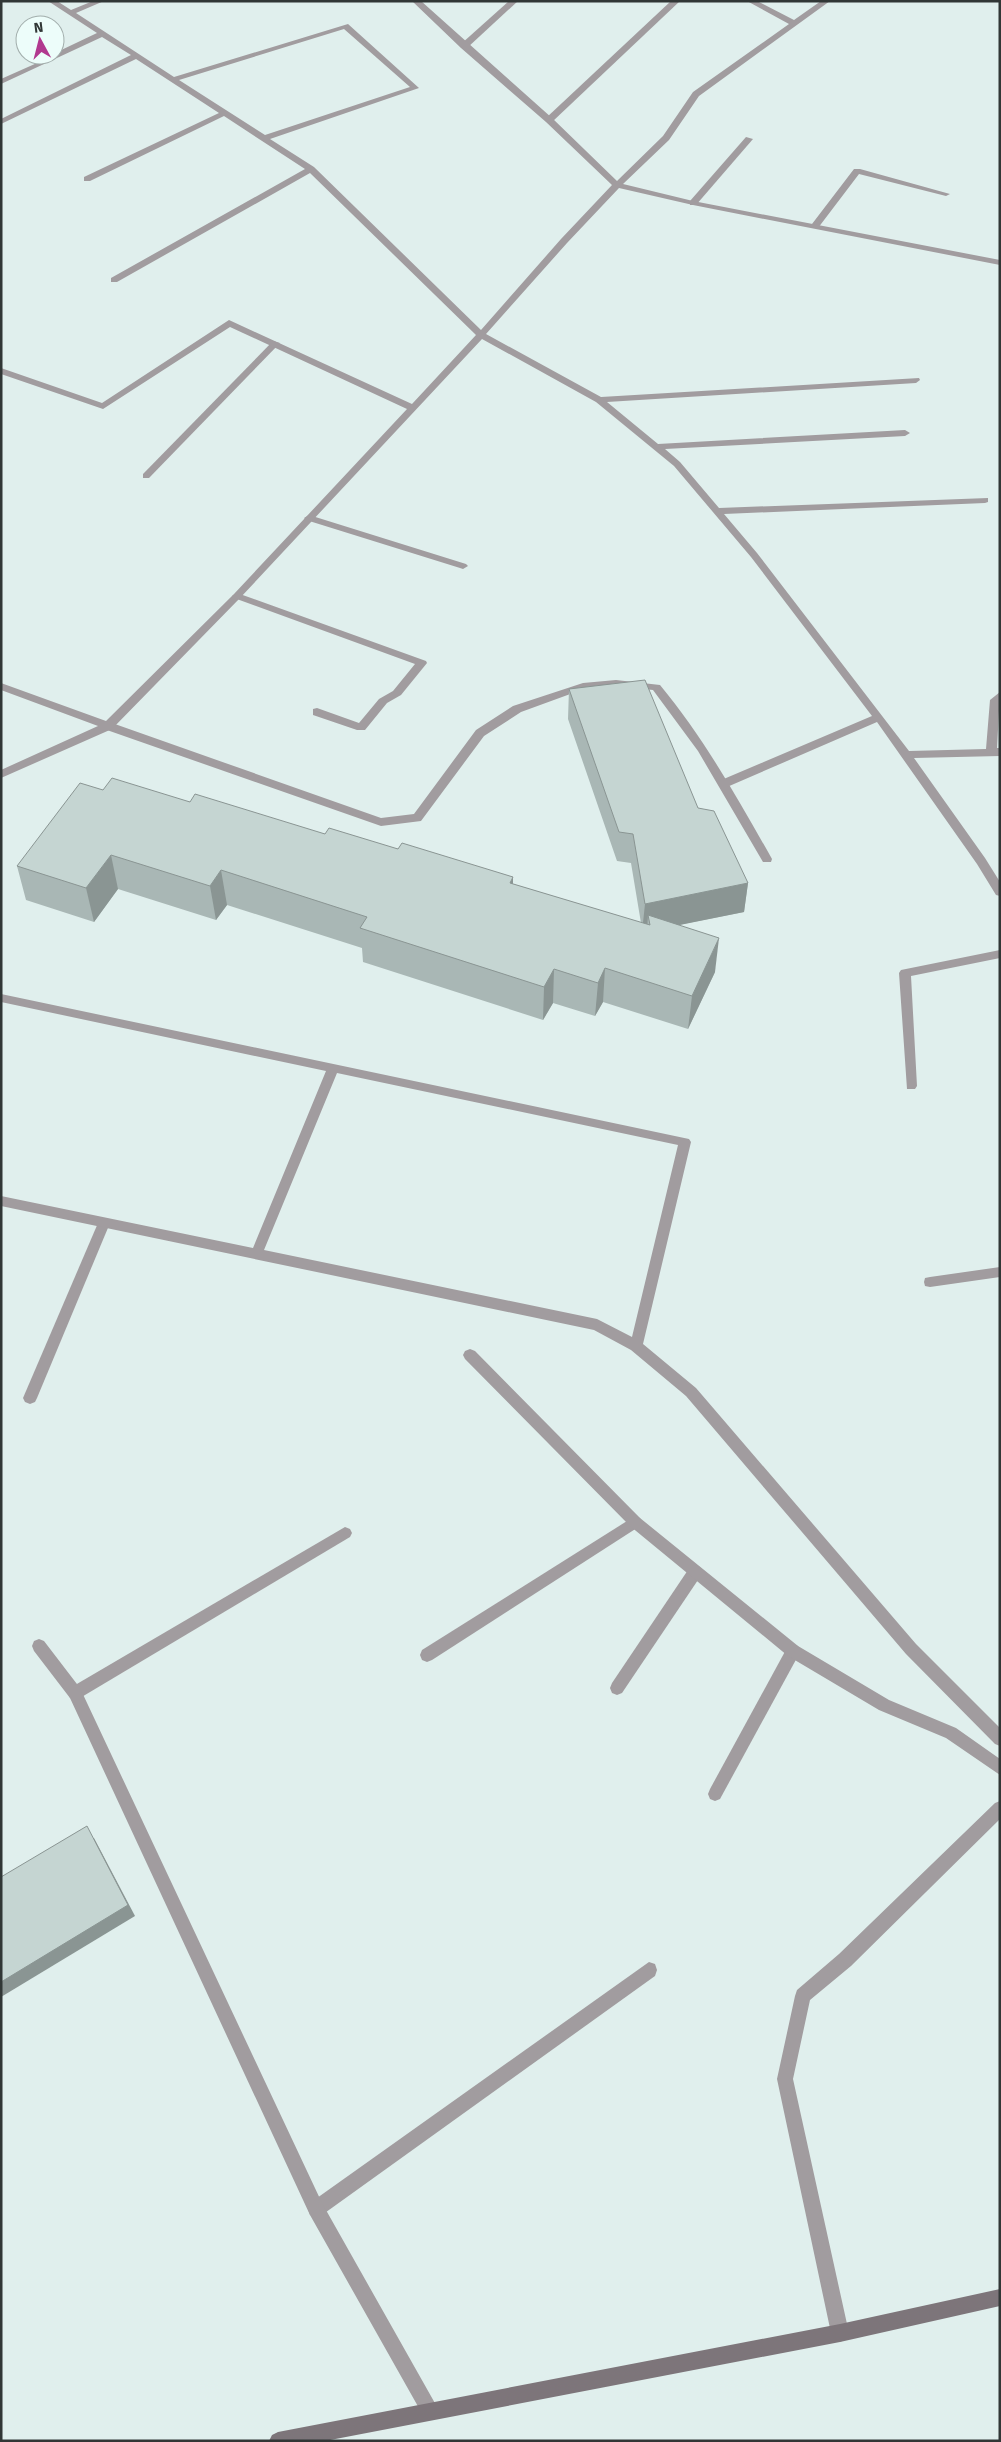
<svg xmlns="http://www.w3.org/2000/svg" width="1001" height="2442" viewBox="0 0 1001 2442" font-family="'Fira Sans',sans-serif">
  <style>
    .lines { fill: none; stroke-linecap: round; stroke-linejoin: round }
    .lane { fill: #a19c9f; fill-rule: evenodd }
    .street { fill: #a19c9f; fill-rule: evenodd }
    .secondary { fill: #7d757a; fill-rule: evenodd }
    .wall { fill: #a9b7b5 }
    .shaded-wall { fill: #8a9593 }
    .building { fill: #c5d5d2; stroke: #8a9593 }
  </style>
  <rect width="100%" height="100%" fill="#e0efed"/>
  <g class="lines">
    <g class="lane">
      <path d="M509 1H518L467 48H461V44Z"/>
      <path d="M671 1H680L552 122H546V118Z"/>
      <path d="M746 137 753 139 696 205H690V201Z"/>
      <path d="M854 169H860L950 194 946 196 859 174 818 228H812V224Z"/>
      <path d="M273 341 280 343 149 478H143V474Z"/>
      <path d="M309 515 466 564 468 566 463 569 460 568 306 520 304 518Z"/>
      <path d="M237 593 426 661 427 663 401 695 387 703 365 730H357L313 715V709L317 708 359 723 379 699 393 691 415 664 234 598 232 596Z"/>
      <path d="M616 680 660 685C704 738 738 799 772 859L771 862H763L698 751 653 690 616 686 584 689 521 712 484 736 421 821 381 826 104 729 103 726 108 722 112 723 381 818 414 814 476 730 513 706 583 683Z"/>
      <path d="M1000 950V958L911 976 917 1086 915 1089H907L899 973 901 970Z"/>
      <path d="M104 1218 108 1219 110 1223 37 1398 35 1402 30 1404 25 1402 23 1398 98 1223 100 1219Z"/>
      <path d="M1000 1267V1277L930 1287 925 1286 924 1282 925 1278 930 1277Z"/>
      <path d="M635 1516 640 1518 642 1522 640 1526 432 1660 427 1662 422 1660 420 1655 422 1650Z"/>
      <path d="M345 1527 350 1529 352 1533 350 1537 80 1698 75 1700 70 1698 68 1693 70 1688Z"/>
      <path d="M695 1566 700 1567 702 1572 700 1577 622 1693 617 1695 612 1693 610 1688 612 1683 690 1567Z"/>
      <path d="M793 1644 798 1646 800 1651 798 1656 720 1799 715 1801 710 1799 708 1794 710 1789 788 1646Z"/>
      <path d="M649 1962 655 1964 657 1970 655 1976 322 2215 316 2217 310 2215 308 2209 310 2203Z"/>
    </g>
    <g class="street">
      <path d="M48 1H57L71 10 93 1H104L76 13 174 77 348 24 419 88 270 139 314 167 481 330 561 239 612 185 546 122 461 48 412 1H421L552 118 617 181 663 136 693 92 789 24 747 1H757L794 20 821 1H830L699 96 669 140 623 184 693 201 1000 260V265L693 205 619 188 567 243 486 334 601 397 919 378 920 380 916 383 607 402 658 444 905 430 910 433 905 436 665 449 680 462 719 508 988 498V502L985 503 724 514 757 553 909 751 986 749 990 700 1000 692 997 748H1000V756L914 758 985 858 1000 882V896L996 895 977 864 877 722 727 787H719V781L872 716 751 557 674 466 596 402 482 339 240 598 112 729 1 778V770L98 726 1 690V683L106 721 234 594 407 409 230 327 103 409 1 374V368L102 403 229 320 412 404 476 335 310 173 117 282H111V278L305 169 224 116 90 181H84V177L219 113 136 59 1 124V119L131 55 102 37 1 84V79L55 55V53L97 33ZM344 29 410 87 265 135 179 80Z"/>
      <path d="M1 994 689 1139 691 1142 643 1344 696 1388 916 1644 1000 1728V1746L995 1744 906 1654 686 1396 631 1350 594 1330 1 1206V1196L253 1248 326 1071 1 1002ZM337 1073 678 1145 632 1337 597 1319 264 1250Z"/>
      <path d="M470 1349 475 1351 640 1518 798 1646 889 1700 956 1728 1000 1759V1775L946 1738 879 1710 788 1656 630 1526 465 1359 463 1355 465 1351Z"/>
      <path d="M39 1639 44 1641 80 1688 322 2203 436 2405 439 2411 436 2417 430 2420 424 2417 310 2215 70 1698 34 1651 32 1646 34 1641Z"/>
      <path d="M1000 1801V1819L851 1966 810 2000 793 2079 849 2333 846 2339 840 2342 834 2339 831 2333 777 2079 795 1996 797 1990 839 1954 995 1803Z"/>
    </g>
    <path class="secondary" d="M1000 2289V2306L840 2342 325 2441H269L272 2435 278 2432 840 2324Z"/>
  </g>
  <path class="wall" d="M569 689 698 808 748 883 744 912 678 925 715 972 688 1029 603 1002 595 1016 553 1003 543 1020 363 962 362 948 227 905 216 920 118 889 94 922 26 900 17 866 103 790 190 802 325 834 398 849 513 877V884L641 923 631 863 617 861 568 719Z"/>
  <g class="shaded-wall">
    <path d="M111 855 118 889 94 922 86 888Z"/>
    <path d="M221 870 227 905 216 920 210 886Z"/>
    <path d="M513 877V911L510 883Z"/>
    <path d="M748 883 744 912 650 931V925L648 915 647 931 642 932 645 904Z"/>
    <path d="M719 938 715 972 688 1029 692 996Z"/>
    <path d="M605 968 603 1002 595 1016 598 983Z"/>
    <path d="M554 969 553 1003 543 1020 544 987Z"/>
    <path d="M94 1838 135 1916 1 1997V1982Z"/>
  </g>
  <g class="building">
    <path d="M645 680 698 808 714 811 748 883 645 904 633 834 619 832 569 689Z"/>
    <path d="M112 778 190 802 195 794 325 834 329 828 398 849 402 843 513 877 510 883 650 925 648 915 719 938 692 996 605 968 598 983 554 969 544 987 360 928 367 917 221 870 210 886 111 855 86 888 17 866 80 783 103 790Z"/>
    <path d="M87 1826 128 1905 1 1982V1877Z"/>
  </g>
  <rect width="1001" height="2442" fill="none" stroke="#313736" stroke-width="5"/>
  <g transform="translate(40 40) rotate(353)"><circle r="24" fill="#edfdfa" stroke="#a2aeac"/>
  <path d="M0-4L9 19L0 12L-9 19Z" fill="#b1398f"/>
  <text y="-8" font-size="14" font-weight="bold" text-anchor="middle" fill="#313736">N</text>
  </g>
</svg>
